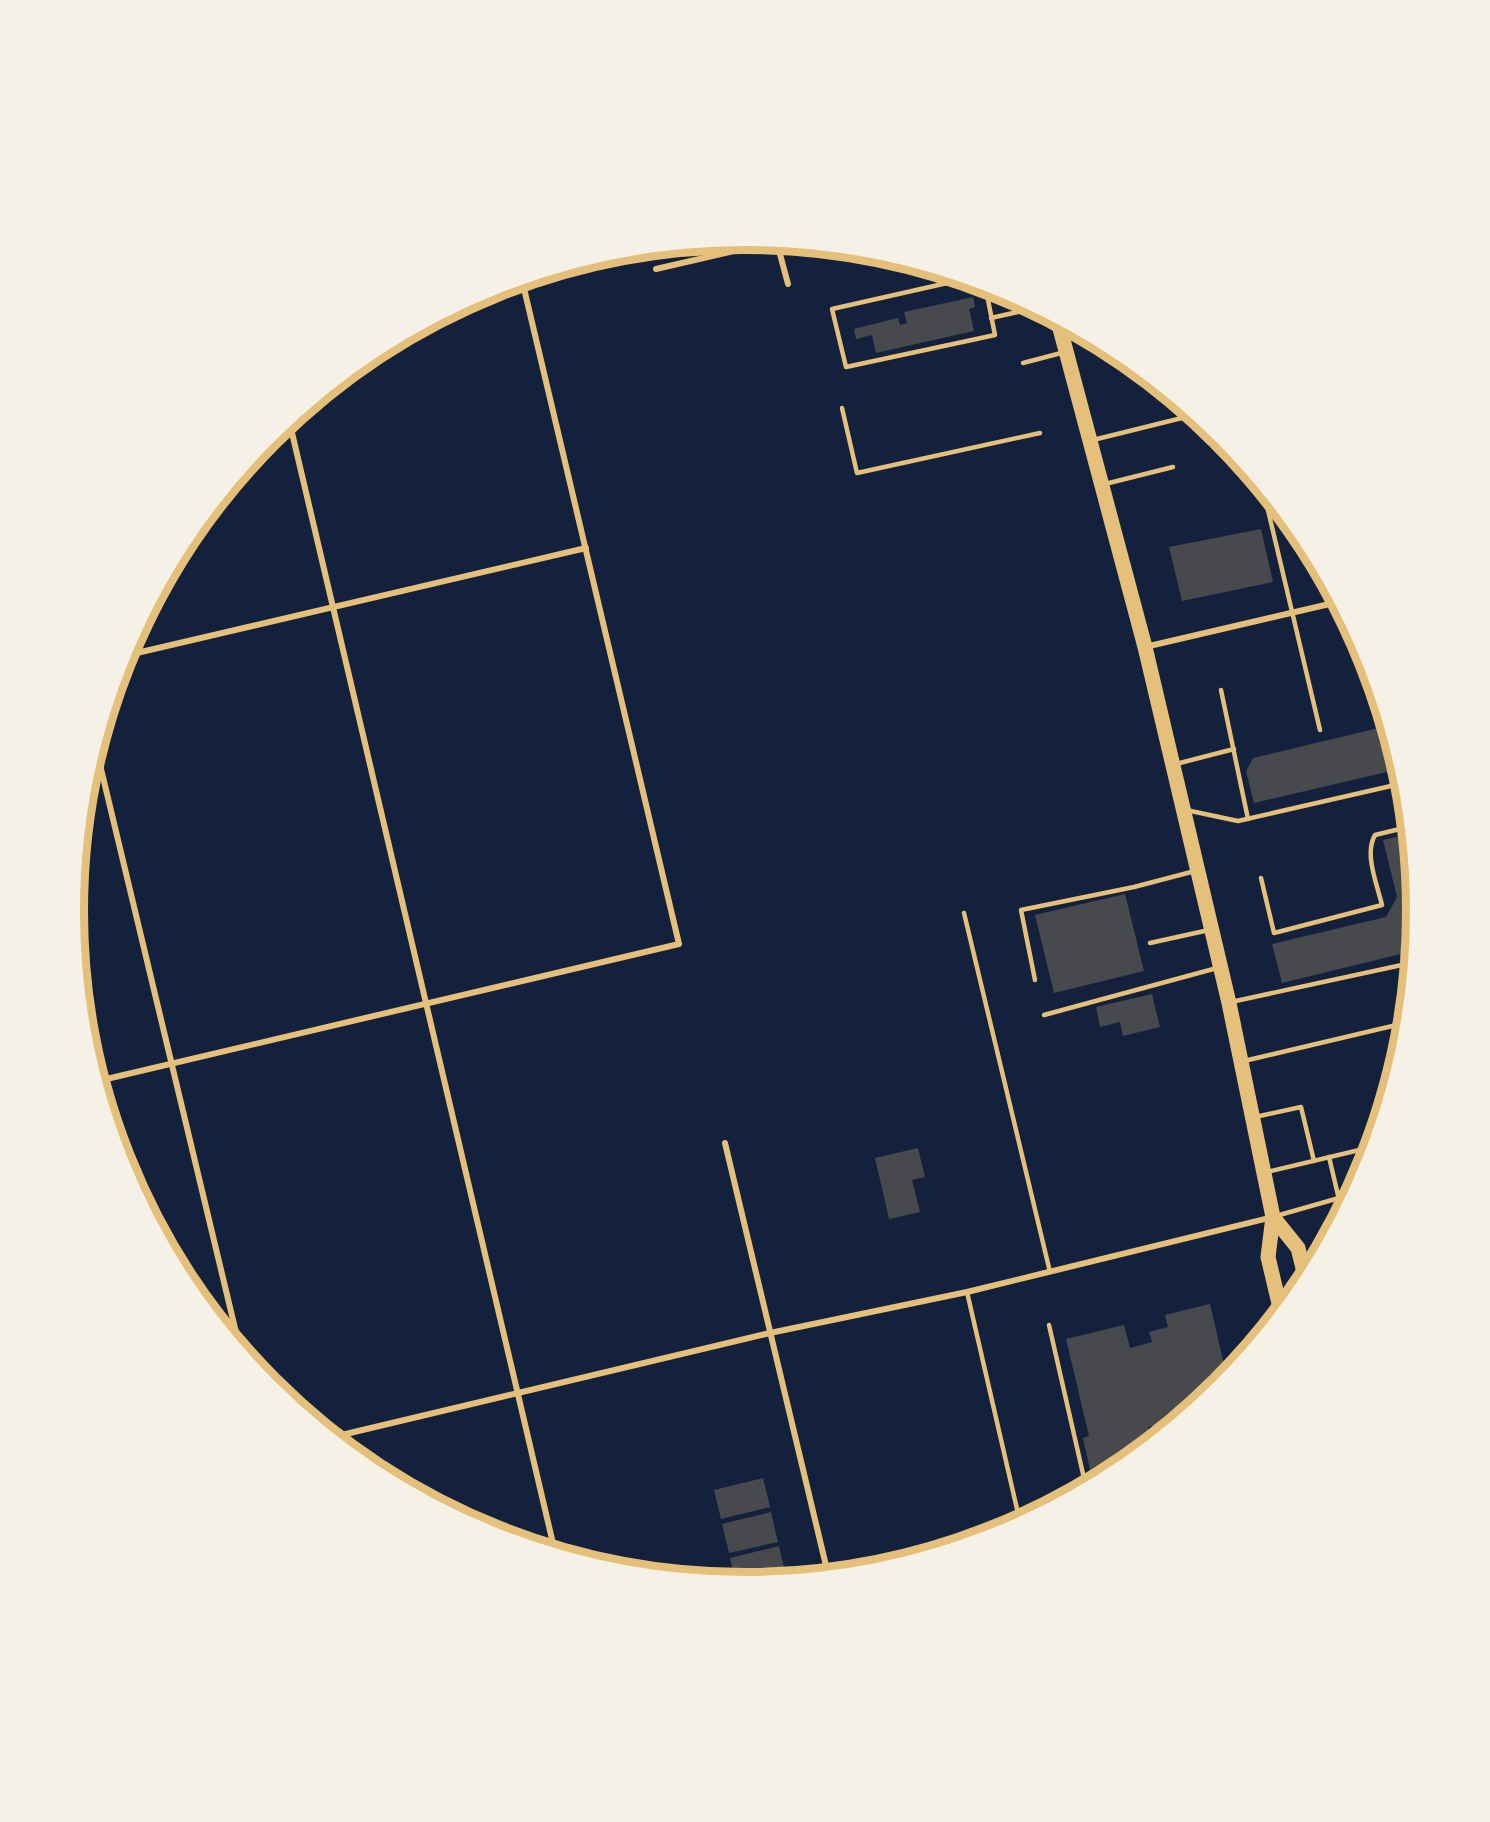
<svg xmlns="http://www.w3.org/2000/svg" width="1490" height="1822" viewBox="0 0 1490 1822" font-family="'Golos Text',sans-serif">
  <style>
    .building { fill: #48494c }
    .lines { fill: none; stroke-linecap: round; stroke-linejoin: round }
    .service { stroke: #e5c07b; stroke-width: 4.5 }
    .minor { stroke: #e5c07b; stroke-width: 6 }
    .primary { stroke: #e5c07b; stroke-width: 15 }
    .rim { fill: none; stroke: #e5c07b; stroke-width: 8 }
  </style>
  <rect width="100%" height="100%" fill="#14213d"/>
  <g class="building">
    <path d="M876 252 904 261 879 267Z"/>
    <path d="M973 297 975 307 969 309 974 331 876 353 872 335 856 339 854 329 898 318 900 325 907 323 904 312Z"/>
    <path d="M1261 529 1273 582 1182 601 1169 547Z"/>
    <path d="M1296 530 1304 538 1312 555 1302 557Z"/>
    <path d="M1387 726 1400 769 1254 803 1246 771 1253 758Z"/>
    <path d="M1409 834 1416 911 1413 951 1282 983 1272 944 1386 917 1397 897 1383 840Z"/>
    <path d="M1125 894 1144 971 1054 993 1035 915Z"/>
    <path d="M1152 994 1160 1027 1123 1036 1120 1022 1100 1027 1096 1007Z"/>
    <path d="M918 1148 925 1177 912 1180 920 1212 889 1219 875 1158Z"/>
    <path d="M1210 1304 1227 1377 1220 1386 1179 1420 1148 1427 1152 1442 1118 1470 1093 1483 1083 1438 1089 1436 1066 1339 1124 1325 1130 1348 1152 1342 1149 1332 1168 1327 1165 1315Z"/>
    <path d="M763 1478 770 1507 721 1519 714 1490Z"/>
    <path d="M771 1512 778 1542 729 1553 722 1524Z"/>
    <path d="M779 1546 786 1576 770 1580 736 1582 730 1558Z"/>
  </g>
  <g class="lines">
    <g class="service">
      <path d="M965 279 832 309 846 367 995 335 985 285"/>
      <path d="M991 318 1035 308"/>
      <path d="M1023 363 1065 352"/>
      <path d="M842 408 857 473 1040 433"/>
      <path d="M1093 440 1194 415"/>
      <path d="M1105 484 1173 467"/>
      <path d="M1263 489 1320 730"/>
      <path d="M1221 690 1248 819"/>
      <path d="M1176 764 1234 749"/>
      <path d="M90 767 100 764"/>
      <path d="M1186 810 1238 821 1404 783"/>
      <path d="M1261 878 1274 933 1382 905C1377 884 1364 854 1375 835L1408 827"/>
      <path d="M964 913 1050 1272"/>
      <path d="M1150 943 1209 930"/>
      <path d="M1035 980 1021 910 1134 887 1195 871"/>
      <path d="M1231 1002 1411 963"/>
      <path d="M1044 1015 1217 968"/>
      <path d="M1244 1061 1405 1023"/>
      <path d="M1255 1117 1301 1107 1314 1161"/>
      <path d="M1329 1157 1342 1212"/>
      <path d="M1267 1172 1372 1147"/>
      <path d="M1276 1216 1339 1198"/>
      <path d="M967 1292 1020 1522"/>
      <path d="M1049 1325 1086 1487"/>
    </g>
    <g class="minor">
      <path d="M777 243 788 284"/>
      <path d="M656 269 773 242"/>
      <path d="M289 420 555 1552"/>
      <path d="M1145 647 1338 602"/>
      <path d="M124 656 586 548"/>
      <path d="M96 748 240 1349"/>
      <path d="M98 1081 679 944 522 280"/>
      <path d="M725 1143 828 1574"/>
      <path d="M333 1437 770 1333 967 1292 1273 1217"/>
    </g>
    <g class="primary">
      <path d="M1058 321 1145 647 1229 1003 1273 1217 1268 1257 1281 1312"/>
      <path d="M1273 1217 1298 1248 1306 1280"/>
    </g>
  </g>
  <path d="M0 0H1490V1822H0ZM84 911a661 661 0 1 1 1322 0a661 661 0 1 1-1322 0Z" fill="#f6f1e7" fill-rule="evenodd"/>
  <path class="rim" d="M84 911a661 661 0 1 1 1322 0a661 661 0 1 1-1322 0Z"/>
</svg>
